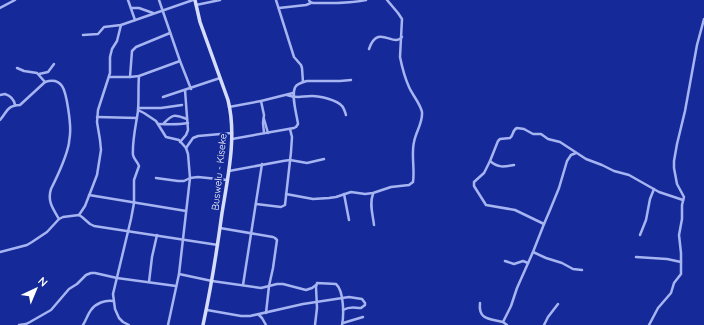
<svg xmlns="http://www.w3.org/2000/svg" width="704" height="325" viewBox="0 0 704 325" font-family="Quicksand,sans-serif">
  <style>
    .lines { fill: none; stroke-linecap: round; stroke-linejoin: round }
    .street { stroke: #a7b4f2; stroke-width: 2.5 }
    .secondary { stroke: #d6dcfc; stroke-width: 3.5 }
    .labels { text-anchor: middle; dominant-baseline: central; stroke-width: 4; stroke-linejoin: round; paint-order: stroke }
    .street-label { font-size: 10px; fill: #fff; stroke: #152a98 }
  </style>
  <rect width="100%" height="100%" fill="#152a98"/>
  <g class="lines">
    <g class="street">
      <path d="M128 0 135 20"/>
      <path d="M159 0 180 61 191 89"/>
      <path d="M276 0 294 57 301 65 302 68 303 82"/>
      <path d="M309 0 310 2 313 3C331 3 349 4 366 0"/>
      <path d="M196 5 220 0"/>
      <path d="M0 8 15 0"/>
      <path d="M131 8H139L153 13"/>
      <path d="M279 8 306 5 311 3"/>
      <path d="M83 35 98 34 104 27 121 25 193 0"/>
      <path d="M369 49C378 23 393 48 402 37"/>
      <path d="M17 68 24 71 37 73 45 82"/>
      <path d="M39 74 48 72 54 64"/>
      <path d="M109 77H130L139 76 180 61"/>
      <path d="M130 77 132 51 136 47 170 33"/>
      <path d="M0 95 5 94C11 96 14 99 15 105"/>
      <path d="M287 95C297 99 302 96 312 96 320 96 337 100 342 106 344 108 345 112 346 115"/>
      <path d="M163 97 220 78"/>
      <path d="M261 101 264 115 263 123 264 133"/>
      <path d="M229 107 261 101 293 93"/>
      <path d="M138 108H161L182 105"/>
      <path d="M138 110 144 113 156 121 166 137 179 140 186 148 188 154 190 178 179 274 168 325"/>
      <path d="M97 117 137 118"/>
      <path d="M264 119 268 133"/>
      <path d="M0 120C8 111 6 106 20 105L45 82C51 80 58 80 62 86 67 93 71 125 70 134 70 137 69 140 69 143 66 159 58 175 51 189 47 201 53 209 59 219"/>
      <path d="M164 123C174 113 175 115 187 119"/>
      <path d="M158 124C168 124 177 125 188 123"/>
      <path d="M232 139 294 128 296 127 298 124C297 115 290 93 296 86 299 83 304 82 307 81H340L351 80"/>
      <path d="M180 142 186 135 188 130 185 90"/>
      <path d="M186 148 193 138 198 136 232 133"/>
      <path d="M490 161C498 168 504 167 514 165"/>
      <path d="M229 171 283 161 290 160 307 163 324 159"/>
      <path d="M156 178 178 181H184L190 178 198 177 227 180"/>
      <path d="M286 194 313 199 329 198 336 197 351 192 365 194 373 193 391 187 409 185 413 182C415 169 411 155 414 142 416 131 423 123 422 112 420 103 413 96 409 87 405 78 402 67 400 57L402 19 398 13 387 0"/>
      <path d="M344 194 349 220"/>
      <path d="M373 194C369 204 373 215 374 225"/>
      <path d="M89 195 186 211"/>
      <path d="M256 204 281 207 285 205 291 152 292 137 290 129"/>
      <path d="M79 215 85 206 92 188 97 175 101 150 100 140 97 122 98 110 110 73V57L112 49 117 41 121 25"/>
      <path d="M544 224 515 210 486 205 474 186V182L484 173 490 161 498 141 500 139 510 138C514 135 512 130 517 128L524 129 533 134H541L548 139 560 142 586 159 602 165 614 171 629 175 659 192 683 200"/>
      <path d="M220 228 273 237 275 238 277 240 273 268 269 286 266 313"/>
      <path d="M640 235 646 220 650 199 654 189"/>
      <path d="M0 252 27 245 32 242 47 232 59 219 63 217 79 215 82 217 90 224 94 226 218 245"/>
      <path d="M533 252 546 258 562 263 573 269 582 270"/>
      <path d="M636 257 667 259 681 262"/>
      <path d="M505 261 514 264 523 261 528 263"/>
      <path d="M179 274 212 281 261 288 277 284H283L306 290 312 288 316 285"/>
      <path d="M149 282 152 257 157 235"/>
      <path d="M243 285 262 164"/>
      <path d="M480 303C478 320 490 319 503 322"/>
      <path d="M207 310 241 316H250L303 304 349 297 362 299 365 303V305L361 308C354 308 350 306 343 310"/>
      <path d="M259 315 262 318 266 325"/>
      <path d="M343 323 363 317"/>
      <path d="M19 325 26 324 30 322 51 310 69 289 77 284 86 275 91 273H95L117 278 176 286"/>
      <path d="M83 325C86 320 88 314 91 310 96 303 105 300 113 301"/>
      <path d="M129 325 123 322 119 318 115 309 113 294 131 219 134 203V180L139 166C138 162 134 160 133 155 132 141 136 125 138 111 139 99 138 87 139 76"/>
      <path d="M315 325 317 308 316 287 317 283 336 284C344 291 344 315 342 325"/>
      <path d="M507 325 503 322 511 306 517 288 533 252 544 224 550 210 559 188 567 161 571 155 576 153"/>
      <path d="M544 325 548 317 558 304"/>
      <path d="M649 325 658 308 671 293 674 283 681 274V253L679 235 682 219V205L684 197 677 184 674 168V161L677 144 685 111 697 45 704 19"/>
    </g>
    <path class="secondary" d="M195 0 200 22 228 100C237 136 228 176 222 213 217 250 211 288 203 325"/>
  </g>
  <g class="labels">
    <g class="street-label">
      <text transform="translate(219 172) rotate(-84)">Buswelu - Kiseke</text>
    </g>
  </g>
  <g transform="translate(36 289) rotate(44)" stroke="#152a98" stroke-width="3" paint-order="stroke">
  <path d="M0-3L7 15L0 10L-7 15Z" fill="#ffffff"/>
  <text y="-6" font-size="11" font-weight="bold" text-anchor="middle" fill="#ffffff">N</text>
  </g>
</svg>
